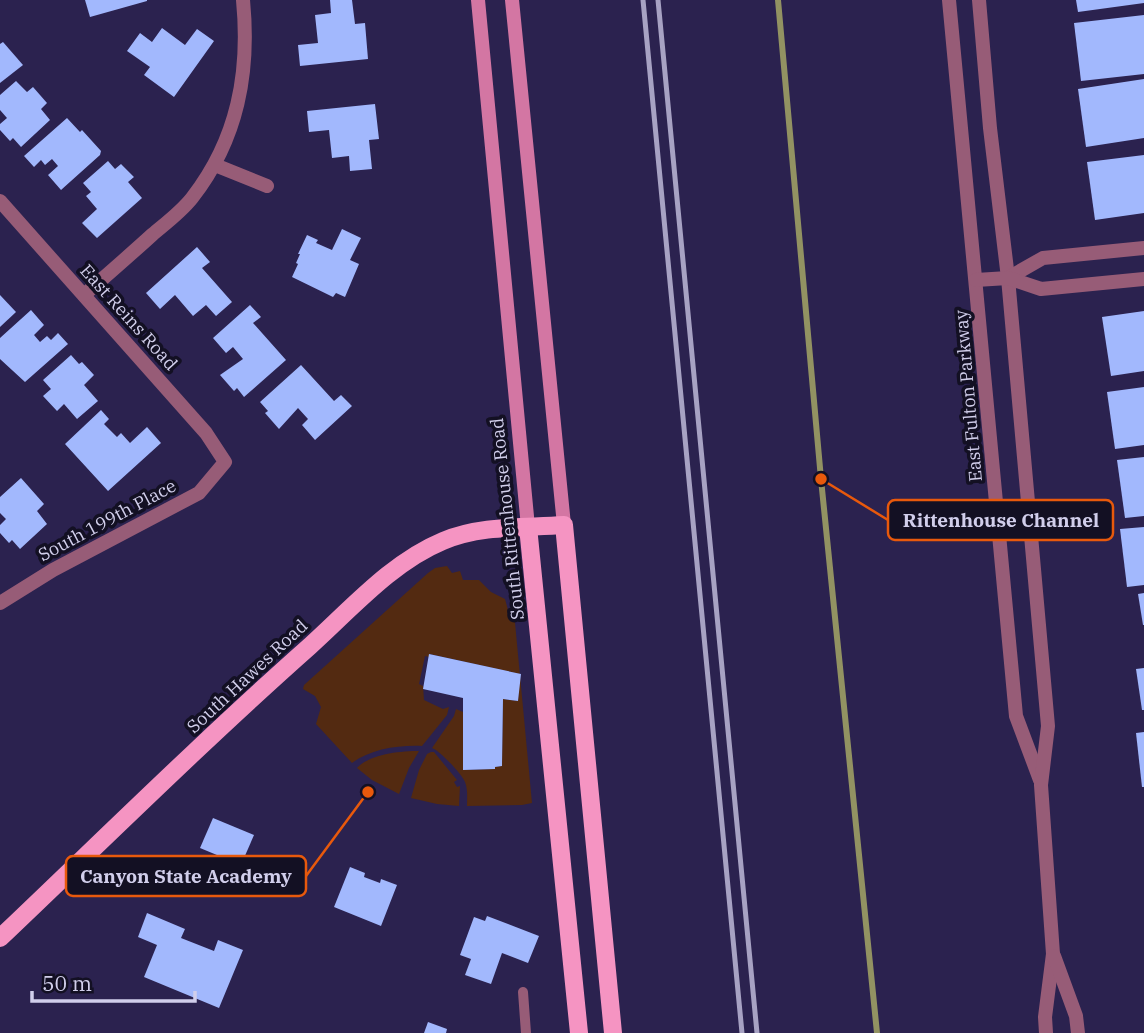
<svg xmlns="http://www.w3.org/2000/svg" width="1144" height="1033" viewBox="0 0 1144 1033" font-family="'IBM Plex Serif',serif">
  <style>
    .green { fill: #532a11 }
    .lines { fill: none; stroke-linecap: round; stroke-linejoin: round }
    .stream { stroke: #929262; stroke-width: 6 }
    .building { fill: #a2b8fd }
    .lane { stroke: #975c77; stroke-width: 10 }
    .street { stroke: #975c77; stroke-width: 14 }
    .secondary { stroke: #d376a3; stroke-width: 14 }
    .primary { stroke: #f594c2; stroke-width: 18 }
    .rail { stroke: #a7a2c3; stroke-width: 5 }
    .labels { text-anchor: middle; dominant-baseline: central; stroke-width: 7; stroke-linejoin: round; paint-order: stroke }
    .street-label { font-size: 18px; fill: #d1ceeb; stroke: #131023 }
    .leader { fill: none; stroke: #e8590c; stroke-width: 2.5 }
    .callout-dot { fill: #e8590c; stroke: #131023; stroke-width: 2.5 }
    .callout { fill: #131023; stroke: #e8590c; stroke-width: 2.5 }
    .callout-label { font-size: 19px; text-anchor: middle; font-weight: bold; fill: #d1ceeb }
  </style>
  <rect width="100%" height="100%" fill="#2b224f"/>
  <g class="green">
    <path d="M447 566 452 573 460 571 463 580H479L491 592 505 599 508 610 514 612 532 803 522 805 467 806C467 798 468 790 465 782 462 774 439 750 432 748L454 716 456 709 463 712V770L494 769 495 767 502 766 503 699 518 701 520 674 430 654 429 657 425 656 419 684 423 686 424 700 443 709 449 707 447 715 422 746C398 745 371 749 352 763L316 724 321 707 315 696 303 689 304 685 428 573 435 568Z"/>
    <path d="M419 751 409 768 399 794 372 780 357 768C370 754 400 751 419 751Z"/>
    <path d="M431 752H434L457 780 454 782 457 787 460 786 459 806 437 804 411 798 419 770 427 754Z"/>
  </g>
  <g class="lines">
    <path class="stream" d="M778 0 821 479 877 1033"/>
  </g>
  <g class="building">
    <path d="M85 0H147V1L90 17Z"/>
    <path d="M330 0H352L355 24 365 23 368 59 300 66 298 45 318 43 315 15 331 13Z"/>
    <path d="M1076 0H1144V3L1078 12Z"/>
    <path d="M1144 15V74L1081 81 1074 23Z"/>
    <path d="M162 28 185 45 197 29 214 41 174 97 144 75 150 67 127 51 140 33 152 42Z"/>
    <path d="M3 42 23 65 0 83V44Z"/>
    <path d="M1144 79V138L1086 147 1078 89Z"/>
    <path d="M16 81 27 92 33 87 47 103 41 109 50 120 21 147 13 138 10 141 0 130V124L7 118 0 110V95Z"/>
    <path d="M375 104 379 139 369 140 372 169 350 171 349 156 332 158 329 130 309 132 307 111Z"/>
    <path d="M67 118 80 132 82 130 101 151 100 155 61 190 48 175 58 166 52 159 45 165 41 160 34 167 24 156Z"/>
    <path d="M1144 155V213L1095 220 1087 162Z"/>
    <path d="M108 161 115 169 121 164 134 177 128 182 142 198 97 238 82 223 97 209 86 196 91 192 83 183Z"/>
    <path d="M342 229 361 238 350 260 359 264 345 297 336 293 333 297 292 277 298 264 296 263 300 254H298L307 235 318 240 316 243 332 250Z"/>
    <path d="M197 247 210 262 202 268 232 302 216 316 206 305 193 316 175 295 160 309 146 293Z"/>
    <path d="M0 295 16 312 0 327Z"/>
    <path d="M250 305 261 317 253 323 286 360 244 397 237 388 234 391 220 375 243 359 233 347 226 353 213 338Z"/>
    <path d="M31 310 44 325 34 335 40 342 47 336 51 340 58 333 68 344 25 382 0 359V338Z"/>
    <path d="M1144 311V371L1111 376 1102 317Z"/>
    <path d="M71 355 79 364 82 362 94 375 84 385 98 401 77 419 64 404 57 411 43 396 51 389 43 380Z"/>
    <path d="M301 365 334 401 341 395 352 406 315 440 302 425 308 419 298 408 279 429 265 413 268 411 260 402Z"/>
    <path d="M1144 387V445L1115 449 1107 392Z"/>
    <path d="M101 410 109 419 104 424 117 437 121 433 130 443 147 427 161 443 108 491 65 444Z"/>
    <path d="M1144 457V516L1125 518 1117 460Z"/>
    <path d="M21 478 44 504 37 511 47 524 20 549 12 540 9 543 0 533V525L6 519 0 513V497Z"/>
    <path d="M1144 527V585L1127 587 1120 529Z"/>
    <path d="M1144 593V625H1143L1138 594Z"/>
    <path d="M429 654 521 674 518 701 503 699 502 766 495 767V769L463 770V698L423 689Z"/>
    <path d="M1144 668V710H1142L1136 669Z"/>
    <path d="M1144 732V787H1142L1136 733Z"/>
    <path d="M213 818 254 835 241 865 200 848Z"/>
    <path d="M350 867 365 873 364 877 380 883 381 879 397 885 381 926 334 907Z"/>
    <path d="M147 913 185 929 181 938 214 951 218 940 243 950 219 1008 144 977 157 945 138 937Z"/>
    <path d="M487 916 539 936 528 963 502 953 491 984 465 975 471 959 460 955 474 917 485 921Z"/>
    <path d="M428 1022 447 1029 446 1033H424Z"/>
  </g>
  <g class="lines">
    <path class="lane" d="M523 992 526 1033"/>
    <g class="street">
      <path d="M949 0 1016 716 1040 780"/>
      <path d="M979 0 990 128 1008 278 1048 726 1041 785 1053 954 1045 1017 1046 1033"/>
      <path d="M215 165 267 186"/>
      <path d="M0 201 206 433 225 462 199 493 53 570 0 603"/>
      <path d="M1008 278 1043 258 1144 248"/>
      <path d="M976 280 1008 278 1041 289 1144 279"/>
      <path d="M84 295C107 275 130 255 153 234 166 223 181 212 192 198 238 139 250 72 243 0"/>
      <path d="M1054 956 1076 1016 1078 1033"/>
    </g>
    <g class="secondary">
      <path d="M478 0 528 527"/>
      <path d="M512 0 564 525"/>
    </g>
    <g class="primary">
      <path d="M528 527 579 1033"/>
      <path d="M0 938C103 840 204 740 310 646 351 609 392 562 443 541 480 525 524 528 564 525L613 1033"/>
    </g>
    <g class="rail">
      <path d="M643 0 742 1033"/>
      <path d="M658 0 757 1033"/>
    </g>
  </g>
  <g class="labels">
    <g class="street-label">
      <text transform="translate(129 317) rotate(48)">East Reins Road</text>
      <text transform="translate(968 396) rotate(-95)">East Fulton Parkway</text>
      <text transform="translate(507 519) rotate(-96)">South Rittenhouse Road</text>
      <text transform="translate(107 520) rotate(-28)">South 199th Place</text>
      <text transform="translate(247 676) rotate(-43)">South Hawes Road</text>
    </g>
  </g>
  <path class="leader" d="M821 479L888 520M368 792L306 876"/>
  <g class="callout-dot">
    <circle cx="821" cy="479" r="7"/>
    <circle cx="368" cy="792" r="7"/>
  </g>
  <g class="callout">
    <rect x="888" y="500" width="225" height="40" rx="7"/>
    <rect x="66" y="856" width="240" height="40" rx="7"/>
  </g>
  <g class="callout-label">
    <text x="1001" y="527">Rittenhouse Channel</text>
    <text x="186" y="883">Canyon State Academy</text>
  </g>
  <path d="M32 991v10h163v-10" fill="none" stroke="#d1ceeb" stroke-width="3.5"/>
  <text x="42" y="991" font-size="21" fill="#d1ceeb" stroke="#131023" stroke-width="5" paint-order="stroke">50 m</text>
</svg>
